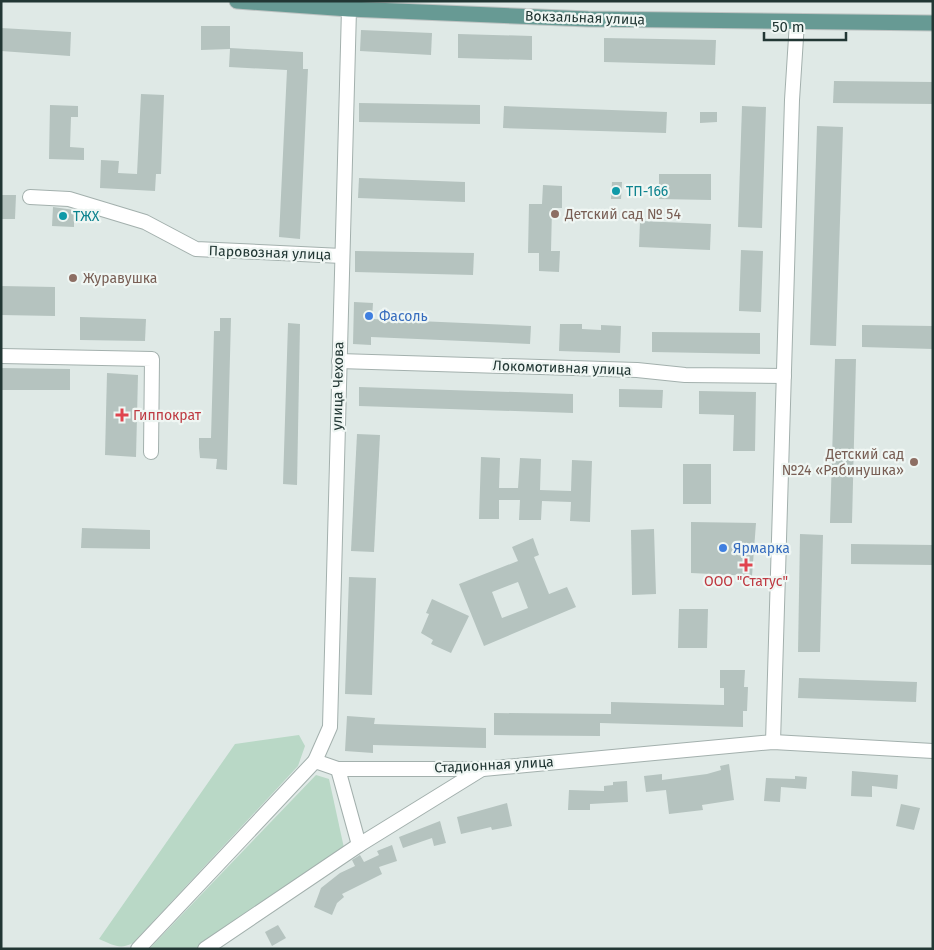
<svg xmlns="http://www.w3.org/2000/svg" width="934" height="950" viewBox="0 0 934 950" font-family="'Fira Sans',sans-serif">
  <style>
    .green { fill: #b9d8c6 }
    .building { fill: #b5c3bf; fill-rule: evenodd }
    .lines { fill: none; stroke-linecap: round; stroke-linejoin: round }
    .minor-casing { stroke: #a3b0ad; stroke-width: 16 }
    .major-casing { stroke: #bdc3c2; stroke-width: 17 }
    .minor { stroke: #fff; stroke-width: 14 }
    .major { stroke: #679a94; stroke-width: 15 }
    .culture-dot { fill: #0f9aa8; stroke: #eff6f3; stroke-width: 2 }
    .education-dot { fill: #8d6e63; stroke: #eff6f3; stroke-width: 2 }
    .shop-dot { fill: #3f7fe0; stroke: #eff6f3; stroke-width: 2 }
    .health-dot { fill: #e0444e; stroke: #eff6f3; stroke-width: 2 }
    .labels { text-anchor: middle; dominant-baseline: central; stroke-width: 4.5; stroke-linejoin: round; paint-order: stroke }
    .street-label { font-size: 14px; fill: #223734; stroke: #eff6f3 }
    .culture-label { font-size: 14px; fill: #0d838f; stroke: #eff6f3; text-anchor: start }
    .education-label { font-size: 14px; fill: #785e54; stroke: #eff6f3; text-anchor: start }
    .shop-label { font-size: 14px; fill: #366cbe; stroke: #eff6f3; text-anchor: start }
    .health-label { font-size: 14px; fill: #be3a42; stroke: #eff6f3; text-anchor: start }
  </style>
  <rect width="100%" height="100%" fill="#dfe9e6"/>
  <g class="green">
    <path d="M299 735 305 746 298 766 133 943C120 950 113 945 99 939L235 744Z"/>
    <path d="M316 775 329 779 344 848 195 949H149Z"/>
  </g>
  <g class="building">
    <path d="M201 26H230V48L303 52V69H308L300 239 279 237 287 70 229 67 230 49 201 50Z"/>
    <path d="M1 28 71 32 70 56 1 51Z"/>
    <path d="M361 30 432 33 431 55 360 51Z"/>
    <path d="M458 34 532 36V60L458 58Z"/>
    <path d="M604 38 716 40 715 65 604 62Z"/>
    <path d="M834 81 933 82V104L833 103Z"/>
    <path d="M141 94 164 95 161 174H156L155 191 100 188 101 160 119 161 118 173 137 174Z"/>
    <path d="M359 103 480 105V124L359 122Z"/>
    <path d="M50 105 78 106V117H71L70 147 84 148V160L49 159Z"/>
    <path d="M504 106 667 112 666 133 503 128Z"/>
    <path d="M742 106 766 107 762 228 738 227Z"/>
    <path d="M700 112H717V122L700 123Z"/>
    <path d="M817 126 843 127 836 346 810 345Z"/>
    <path d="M659 174H711V200L659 199Z"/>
    <path d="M359 178 465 182V202L358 198Z"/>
    <path d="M612 182H622L621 199H611Z"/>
    <path d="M543 185 562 186V208H552L551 251H560L559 272 539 271V253H528L529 204H542Z"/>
    <path d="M1 195H16L15 219H1Z"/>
    <path d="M53 207 74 210V227L52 226Z"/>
    <path d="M640 221 711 224 710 250 639 247Z"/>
    <path d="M741 250 763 251 761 312 739 311Z"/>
    <path d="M355 251 474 253 473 275 355 272Z"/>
    <path d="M1 286 55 287V316L1 315Z"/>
    <path d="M354 302 373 303 372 319 531 326 530 344 371 337V345L353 344Z"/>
    <path d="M80 317 146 319 145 341 80 340Z"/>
    <path d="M220 318H231L227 470 216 469 217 459 200 458 199 448V438H211L214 331H220Z"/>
    <path d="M288 323 300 324 297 485 283 484Z"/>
    <path d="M560 324H582V329L601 330V325L621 326 620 353 559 351Z"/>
    <path d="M862 325 933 326V349L862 347Z"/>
    <path d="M652 332 760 333V354L652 352Z"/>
    <path d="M835 359H856L852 523H830Z"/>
    <path d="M1 368 70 369V390H1Z"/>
    <path d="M107 373 138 375 136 457 105 455Z"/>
    <path d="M359 387 573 394V413L359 406Z"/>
    <path d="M619 389 663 390 662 408 619 407Z"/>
    <path d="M699 391 756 392 755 451H733L734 415 699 414Z"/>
    <path d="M357 434 380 435 374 552 351 551Z"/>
    <path d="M481 457 500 458 499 488H518L520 458 541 459 540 490 571 491 572 460 592 461 590 522 570 521 571 502 542 501 541 520H519L520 500H499V519H479Z"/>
    <rect x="683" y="464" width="28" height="40"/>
    <path d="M691 522 756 523 752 576 691 573Z"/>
    <path d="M82 528 150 530V549L81 548Z"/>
    <path d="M654 529 656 594 632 595 631 530Z"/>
    <path d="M800 534 823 535 820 652H798Z"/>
    <path d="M533 538 539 555 534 557 549 594 567 587 576 607 484 646 459 584 518 561 512 547ZM518 582 528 608 502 618 492 592Z"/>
    <path d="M851 544 933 545V565L851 564Z"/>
    <path d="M349 577 376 578 372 695 345 694Z"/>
    <path d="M432 599 469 616 451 653 431 644 433 640 421 633 429 614 426 613Z"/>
    <path d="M679 609H708L707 648H678Z"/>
    <path d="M720 670H745L744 687H748L747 711H743V727L600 723V736L494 735V713L611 714V702L724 705V688H720Z"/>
    <path d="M799 678 917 682 916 702 798 698Z"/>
    <path d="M347 716 375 718 374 724 486 728V748L373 745V753L345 751Z"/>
    <path d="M729 764 734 800 702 805 703 810 669 814 666 790 646 792 644 776 662 774V780L707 774 721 770 720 766Z"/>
    <path d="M852 771 898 775 897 789 872 786V797L851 796Z"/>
    <path d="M795 776 807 777 806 789 781 787 780 802 764 801 766 778 795 779Z"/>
    <path d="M627 781 628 802 590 804V810H568L569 790 604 791V786L613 785V782Z"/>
    <path d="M507 803 512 826 492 830 491 827 461 834 457 817Z"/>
    <path d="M901 804 920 808 914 830 896 826Z"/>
    <path d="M440 821 446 843 434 846 432 838 403 848 399 837Z"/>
    <path d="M392 845 397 861 379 867 382 874 342 894 344 897 337 903 332 915 314 907 321 888 340 873 355 866 352 860 360 855 364 862 379 855 377 851Z"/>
    <path d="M278 925 286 938 272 946 265 932Z"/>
  </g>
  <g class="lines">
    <g class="minor-casing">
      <g id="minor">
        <path d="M30 197 69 199 145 222 196 249 342 256"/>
        <path d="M1 356 152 359 151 452"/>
        <path d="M339 361 637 370 685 375 784 376"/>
        <path d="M773 742 792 100 797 22"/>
        <path d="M315 761 330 727 349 9"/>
        <path d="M338 769 359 845"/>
        <path d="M138 949 315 761 338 769H483L773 742 933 751"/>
        <path d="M205 949 359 845 482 769"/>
      </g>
    </g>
    <g class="major-casing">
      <path id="major" d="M237 1 349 9 588 19 933 23"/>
    </g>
    <use href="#minor" class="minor"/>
    <use href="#major" class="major"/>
  </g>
  <g class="culture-dot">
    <circle cx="616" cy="191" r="5"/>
    <circle cx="63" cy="216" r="5"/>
  </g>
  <g class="education-dot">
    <circle cx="555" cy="214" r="5"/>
    <circle cx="73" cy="278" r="5"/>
    <circle cx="914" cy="462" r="5"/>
  </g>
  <g class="shop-dot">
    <circle cx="369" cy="316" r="5"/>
    <circle cx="723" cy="548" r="5"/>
  </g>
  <g class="health-dot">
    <path d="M119.5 407.5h5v5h5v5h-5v5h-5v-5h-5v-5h5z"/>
    <path d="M743.5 557.5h5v5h5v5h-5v5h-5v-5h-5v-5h5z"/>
  </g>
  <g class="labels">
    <g class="street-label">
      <text transform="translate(585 18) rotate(2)">Вокзальная улица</text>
      <text transform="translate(270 253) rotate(2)">Паровозная улица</text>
      <text transform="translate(562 368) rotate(2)">Локомотивная улица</text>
      <text transform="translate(338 386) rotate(-89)">улица Чехова</text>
      <text transform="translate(494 765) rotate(-3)">Стадионная улица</text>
    </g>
    <g class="culture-label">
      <text x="626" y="191">ТП-166</text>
      <text x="73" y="216">ТЖХ</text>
    </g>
    <g class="education-label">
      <text x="565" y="214">Детский сад № 54</text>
      <text x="83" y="278">Журавушка</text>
      <text x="904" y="454" text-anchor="end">Детский сад<tspan x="904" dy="16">№24 «Рябинушка»</tspan></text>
    </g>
    <g class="shop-label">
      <text x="379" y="316">Фасоль</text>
      <text x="733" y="548">Ярмарка</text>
    </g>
    <g class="health-label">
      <text x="133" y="415">Гиппократ</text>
      <text x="746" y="581" text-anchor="middle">ООО "Статус"</text>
    </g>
  </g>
  <rect width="934" height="950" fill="none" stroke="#223734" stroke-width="5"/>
  <path d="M764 32v8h82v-8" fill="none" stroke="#223734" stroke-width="2.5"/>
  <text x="772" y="32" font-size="15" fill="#223734" stroke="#eff6f3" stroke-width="4" paint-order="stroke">50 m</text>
</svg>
